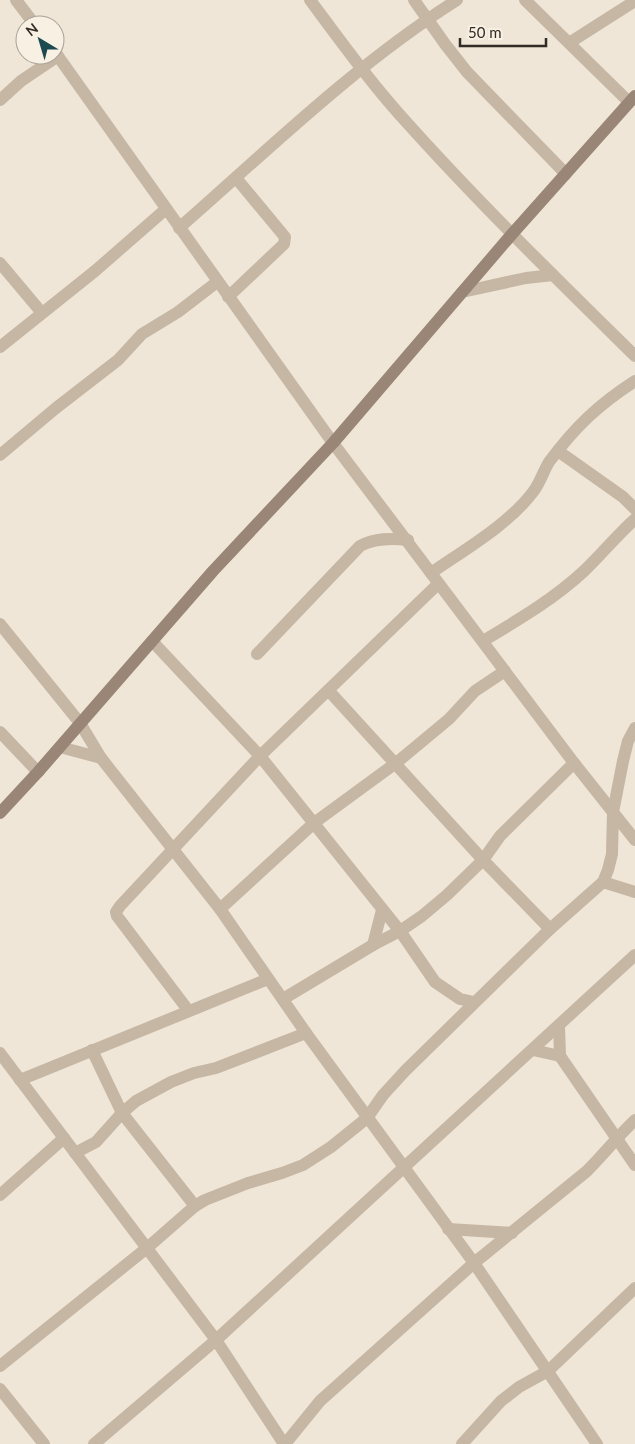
<svg xmlns="http://www.w3.org/2000/svg" width="635" height="1444" viewBox="0 0 635 1444" font-family="Lato,sans-serif">
  <style>
    .lines { fill: none; stroke-linecap: round; stroke-linejoin: round }
    .street { stroke: #c6b6a4; stroke-width: 12 }
    .secondary { stroke: #998676; stroke-width: 12 }
  </style>
  <rect width="100%" height="100%" fill="#efe6d7"/>
  <g class="lines">
    <g class="street">
      <path d="M16 0 35 25"/>
      <path d="M310 0C342 43 373 86 409 125 481 205 559 281 635 356"/>
      <path d="M414 0 445 44 467 72 566 174"/>
      <path d="M525 0 629 102"/>
      <path d="M569 43 635 1"/>
      <path d="M55 52 333 443 574 763 635 840"/>
      <path d="M0 100 21 81 58 56"/>
      <path d="M179 228C269 149 356 64 457 0"/>
      <path d="M0 263 42 313"/>
      <path d="M462 292 526 278 553 275"/>
      <path d="M228 297 284 244 285 237 236 178"/>
      <path d="M0 347 95 271 166 209"/>
      <path d="M558 451 623 497 635 509"/>
      <path d="M0 455 56 408 118 360 142 334 178 312 217 282"/>
      <path d="M431 573C464 550 508 525 533 492 540 483 543 472 549 462 575 427 599 404 635 381"/>
      <path d="M0 624 80 723 101 758 220 909 306 1033 474 1263 597 1444"/>
      <path d="M152 641 260 756 400 931 435 982 460 999 474 1002"/>
      <path d="M483 641C518 620 554 599 584 571 602 554 617 535 635 519"/>
      <path d="M257 654 360 546C375 538 391 538 408 540"/>
      <path d="M329 691 483 860 550 929"/>
      <path d="M0 732 38 772"/>
      <path d="M60 747 101 758"/>
      <path d="M603 882 635 892"/>
      <path d="M220 909 314 823 396 763 449 719 475 691 505 671"/>
      <path d="M373 945 382 910"/>
      <path d="M283 999 373 945 400 931 422 916 447 895 483 860 500 836 574 763"/>
      <path d="M188 1010 117 916 116 912 120 906 260 756 438 584"/>
      <path d="M559 1026 560 1056 635 1165"/>
      <path d="M92 1050 122 1113 195 1206"/>
      <path d="M533 1050 560 1056"/>
      <path d="M0 1053 216 1340 284 1444"/>
      <path d="M20 1080 268 979"/>
      <path d="M75 1153 96 1142 122 1113 136 1101 171 1082 194 1073 216 1068 306 1033"/>
      <path d="M0 1195 64 1138"/>
      <path d="M448 1229 512 1233"/>
      <path d="M0 1366 147 1248 195 1206 205 1200 248 1183 282 1173 303 1165 331 1147 367 1118 383 1095 405 1071 550 929 603 882 608 870 612 854 613 812 623 761 628 741 635 728"/>
      <path d="M0 1389 44 1444"/>
      <path d="M94 1444 216 1340 635 955"/>
      <path d="M285 1444 320 1401 474 1263 587 1171C604 1154 618 1136 635 1120"/>
      <path d="M462 1444 501 1401 519 1387 548 1371 635 1288"/>
    </g>
    <path class="secondary" d="M0 813 38 772 213 571 333 443 512 234 635 96"/>
  </g>
  <g transform="translate(40 40) rotate(322)"><circle r="24" fill="#f7f0e3" stroke="#a8a197"/>
  <path d="M0-4L9 19L0 12L-9 19Z" fill="#1d4951"/>
  <text y="-8" font-size="14" font-weight="bold" text-anchor="middle" fill="#322a25">N</text>
  </g>
  <path d="M460 38v8h86v-8" fill="none" stroke="#322a25" stroke-width="2.5"/>
  <text x="468" y="38" font-size="15" fill="#322a25" stroke="#f7f0e3" stroke-width="4" paint-order="stroke">50 m</text>
</svg>
